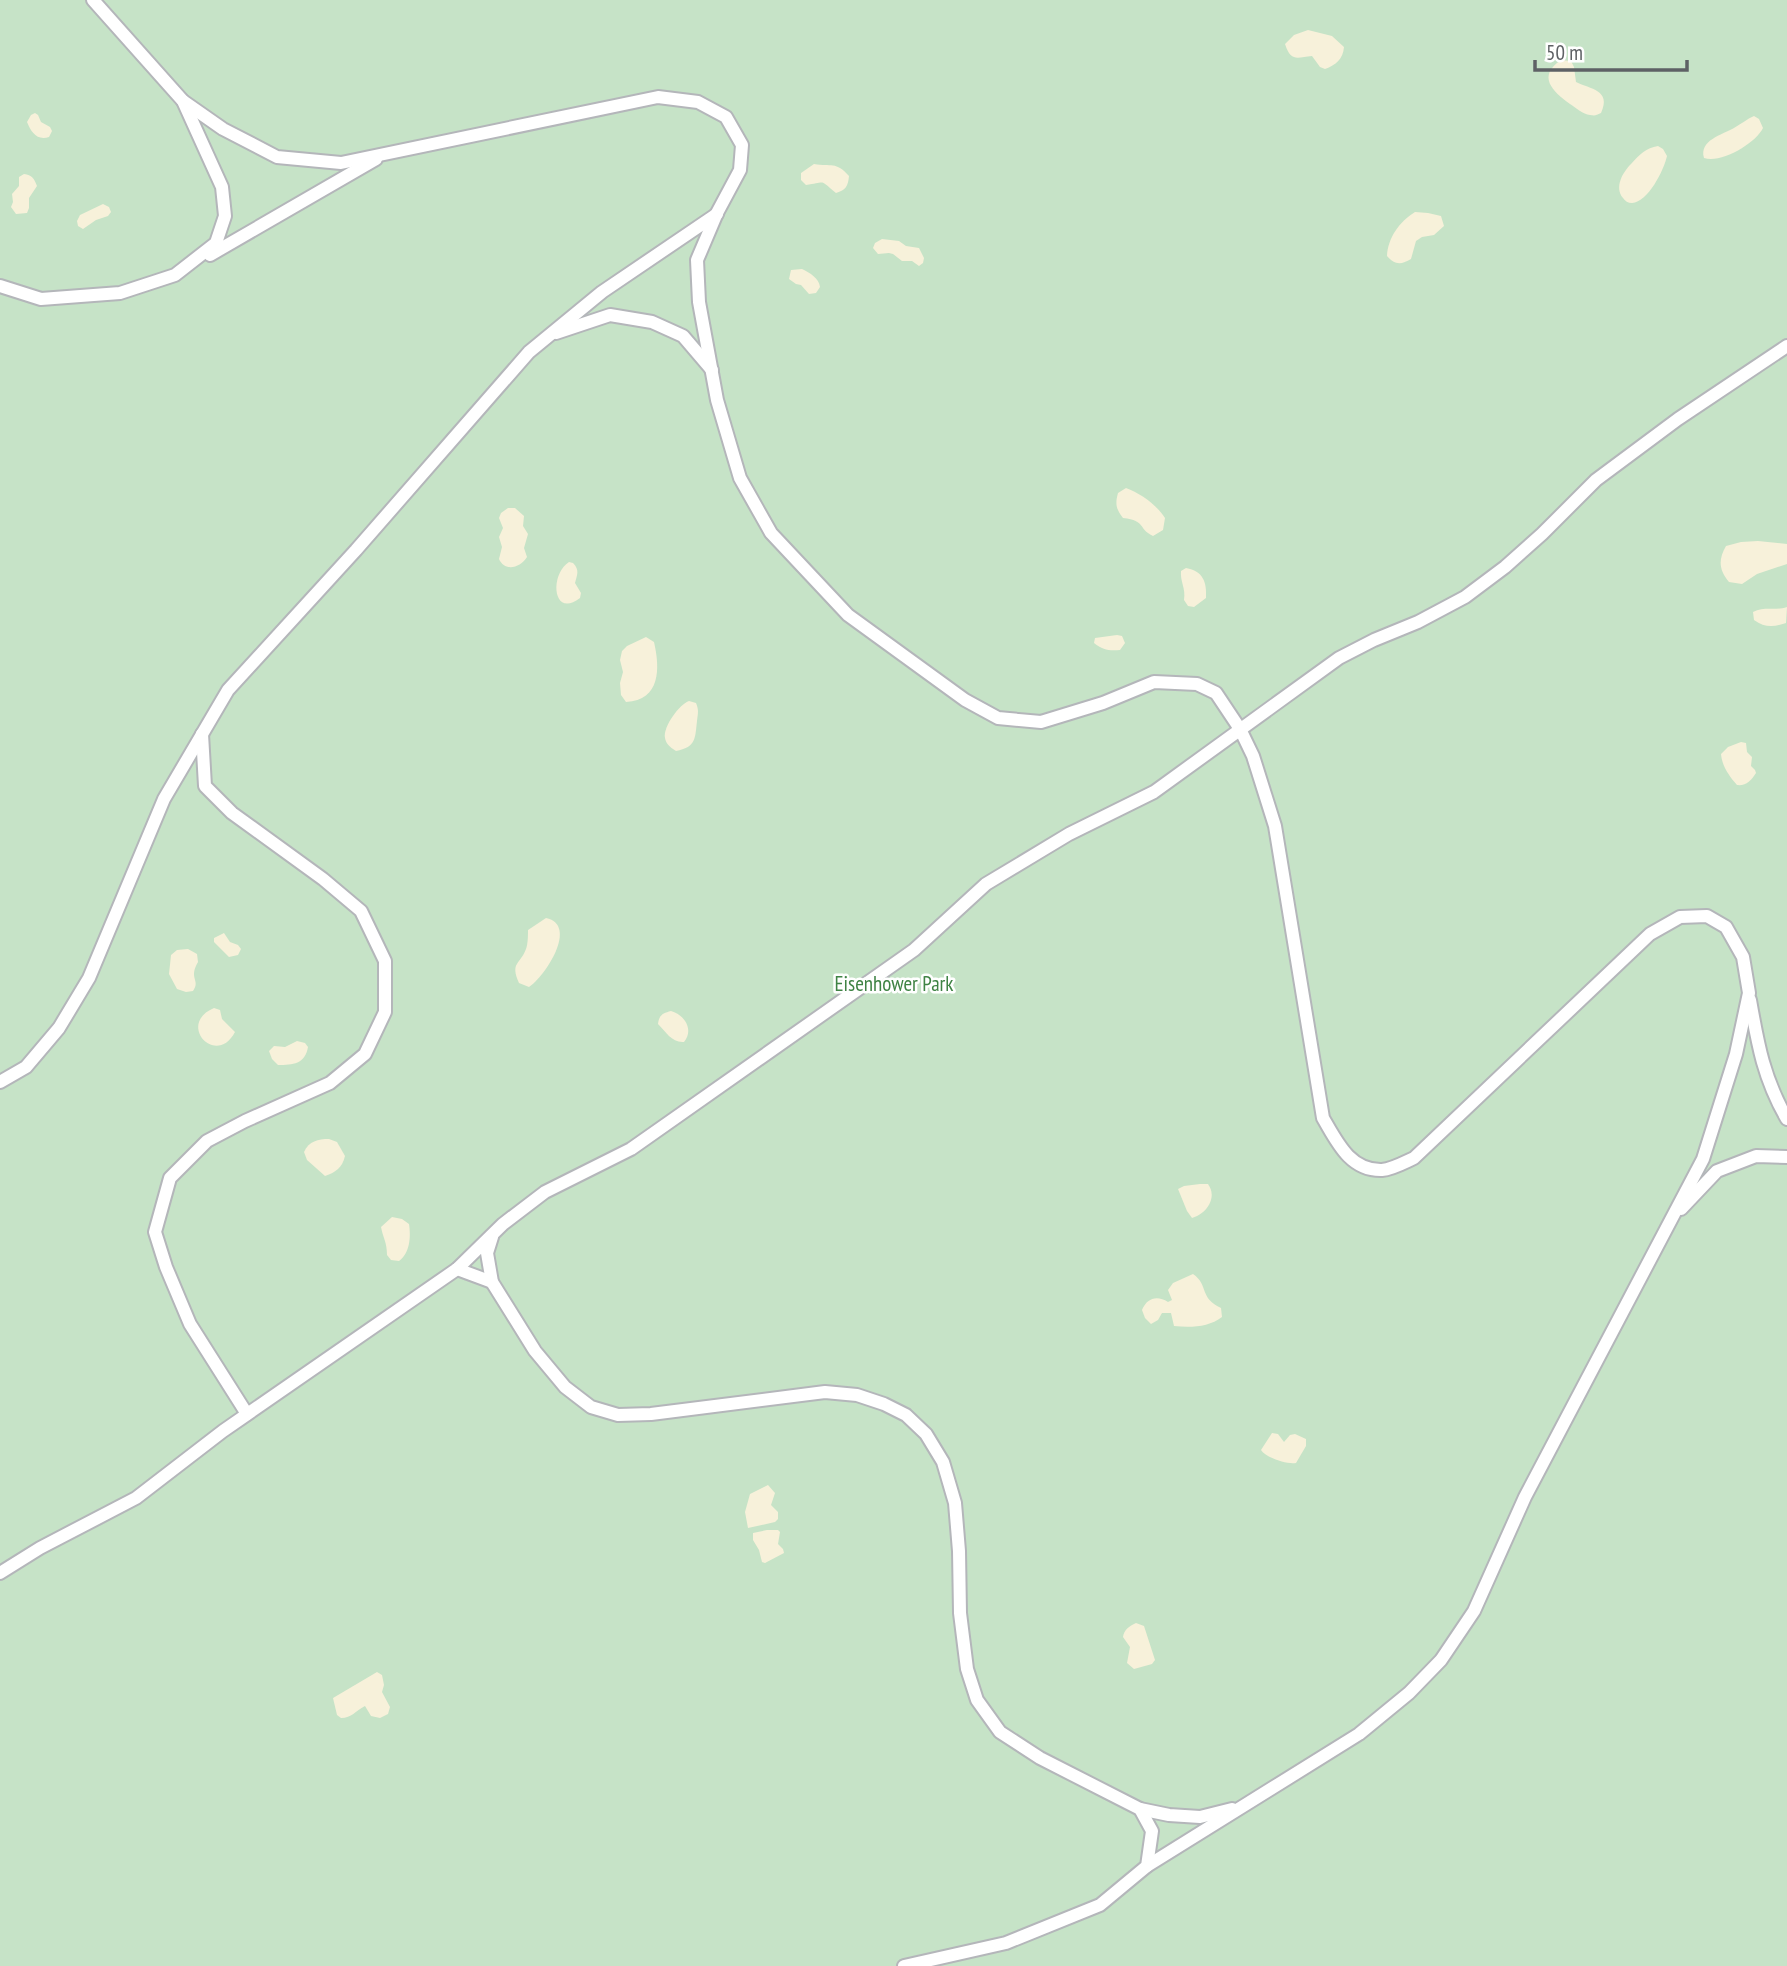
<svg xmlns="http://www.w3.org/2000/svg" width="1787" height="1966" viewBox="0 0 1787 1966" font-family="'PT Sans Narrow',sans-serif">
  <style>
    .green { fill: #c6e3c7 }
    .sand { fill: #f7f1da }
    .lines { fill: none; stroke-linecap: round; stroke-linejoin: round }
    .lane-casing { stroke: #b4b6ba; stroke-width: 16 }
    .lane { stroke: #fff; stroke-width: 12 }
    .labels { text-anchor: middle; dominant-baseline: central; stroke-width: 5; stroke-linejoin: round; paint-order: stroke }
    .park-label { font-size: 21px; fill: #3f8344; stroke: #fff }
  </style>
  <rect width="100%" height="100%" fill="#efede7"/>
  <rect class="green" x="0" y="0" width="1787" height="1966"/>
  <g class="sand">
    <path d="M1308 30 1332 36 1344 47C1343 59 1336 65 1325 69L1320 67 1312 56C1298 57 1291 63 1285 44L1294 35Z"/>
    <path d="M1561 60 1571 61 1574 67 1576 82C1590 89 1612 90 1601 113 1596 115 1596 116 1590 115 1583 114 1576 108 1570 104 1552 91 1537 76 1561 60Z"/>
    <path d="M35 113 38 115 41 122 50 127 52 131 49 137C37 141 31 132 27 122L31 115Z"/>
    <path d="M1754 116 1759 119 1763 128C1756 143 1721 164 1704 158 1699 140 1722 135 1734 128 1741 124 1747 119 1754 116Z"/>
    <path d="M1658 146 1663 149 1667 156C1664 170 1648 202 1632 203 1628 203 1625 201 1623 198 1614 187 1623 172 1631 164 1640 154 1646 148 1658 146Z"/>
    <path d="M814 164C831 167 836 161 849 176 848 186 846 190 836 193 819 179 827 182 806 185L801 180V173Z"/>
    <path d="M24 174C32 175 34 178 37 186L29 198V208L27 213 16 214 11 207 13 202 12 194 19 186V177Z"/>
    <path d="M103 204 109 207 111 212 108 216 96 220 83 229 78 226 77 221 80 215Z"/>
    <path d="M1415 212 1428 213 1441 216 1444 226 1434 235 1422 237 1416 241 1411 259C1401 265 1395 265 1387 256 1388 238 1399 222 1415 212Z"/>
    <path d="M882 239 899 241 906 246 919 248 924 258 923 263 919 266 912 261H902L893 254 889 253 878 254 873 248 875 243Z"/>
    <path d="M802 269C810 273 819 278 820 287L816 293 809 294 801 285 796 284 789 279 791 270Z"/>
    <path d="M1126 488C1140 493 1157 505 1165 518L1163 530 1153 536C1137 528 1147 521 1123 518 1116 509 1115 504 1118 493Z"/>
    <path d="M508 508H515L524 516 523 526 528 534 524 548 527 557C520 568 505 572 499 559L502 547 499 537 503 528 499 518 501 513Z"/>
    <path d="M1758 541 1787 544V564L1757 574 1742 584 1729 582C1719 570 1718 560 1726 546L1741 542Z"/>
    <path d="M569 562 573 563C580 570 577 575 575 583L581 593 580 598C553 619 549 575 569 562Z"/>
    <path d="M1186 568C1203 571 1207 582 1206 598L1194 607 1188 606 1184 600C1186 588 1180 582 1181 571Z"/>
    <path d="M1787 607 1786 623C1774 627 1765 628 1754 620L1753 612C1764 606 1775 611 1787 607Z"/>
    <path d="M1117 635 1122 636 1125 643 1120 650C1109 651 1103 650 1094 643L1095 638Z"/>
    <path d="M646 637 654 642C660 668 661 700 626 702L621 695 620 683 623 672 620 660 622 651 627 646Z"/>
    <path d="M689 701 696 703C699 710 698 713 697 721 695 739 696 747 676 751 670 747 666 744 665 738 663 726 680 704 689 701Z"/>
    <path d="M1741 742 1746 743 1747 752 1752 757 1751 766 1755 770 1756 773C1751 781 1746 786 1737 785 1729 776 1722 766 1721 754L1728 747Z"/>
    <path d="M546 918C579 925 545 977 529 987L519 983C510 962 520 965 526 949 528 944 528 935 528 930Z"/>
    <path d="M224 933 230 942 238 945 241 949 238 955 229 957 214 942V938Z"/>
    <path d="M188 949 197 954 198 962C188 979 201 980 193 991L186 992 177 989 169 974 171 955 177 950Z"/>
    <path d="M214 1008 220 1010 222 1019 235 1032C216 1068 176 1024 214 1008Z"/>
    <path d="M671 1011C685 1015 694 1030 684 1042 672 1043 666 1032 658 1024 659 1015 663 1013 671 1011Z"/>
    <path d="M297 1041 305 1043 308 1047C305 1064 293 1065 278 1065L272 1059 269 1051 274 1046 285 1047Z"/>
    <path d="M329 1139 337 1142 345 1156C342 1168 336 1172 325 1176L307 1160 304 1152C309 1141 318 1139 329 1139Z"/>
    <path d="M1200 1184H1208C1218 1198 1206 1214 1192 1218L1187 1211 1178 1189 1184 1186Z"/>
    <path d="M392 1217 402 1219 409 1224C411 1237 410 1253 399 1261L391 1260 387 1255C387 1242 383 1238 381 1227Z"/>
    <path d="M1193 1274C1209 1285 1199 1298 1221 1308L1222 1317C1209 1327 1191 1328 1174 1326L1171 1313H1162L1158 1320 1151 1324 1145 1318 1142 1310C1147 1298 1157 1295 1168 1302L1172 1300 1168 1290 1173 1283Z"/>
    <path d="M1272 1433 1278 1434 1284 1442 1290 1435 1295 1434 1306 1439V1446L1296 1463C1288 1465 1266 1458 1261 1450Z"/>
    <path d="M768 1485 775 1493 771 1505 778 1512V1519L775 1522 748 1528 745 1512 750 1494Z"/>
    <path d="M767 1530H778L780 1532 778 1544 783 1549 784 1553 765 1563 762 1562 759 1550 753 1540V1533Z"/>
    <path d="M1136 1623 1144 1626 1155 1660 1152 1664 1134 1669 1127 1663 1130 1647 1123 1637C1124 1630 1129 1626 1136 1623Z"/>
    <path d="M377 1672 382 1675 384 1685 382 1692 390 1707 388 1714 380 1718 371 1716 365 1706C355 1711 352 1718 341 1718L337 1715 333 1698Z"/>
  </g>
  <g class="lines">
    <g class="lane-casing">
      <g id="lane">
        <path d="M183 101 223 129 277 157 341 163 658 97 698 102 726 117 742 145 740 170 717 213 697 260 699 302 717 400 740 478 771 533 848 615 965 700 998 718 1041 722 1103 703 1154 682 1197 684 1216 693 1240 729 1253 756 1275 826 1323 1118C1337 1142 1350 1171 1382 1170 1393 1169 1405 1162 1414 1158L1650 934 1680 917 1707 916 1726 927 1743 957 1749 993 1736 1054 1703 1159 1525 1497 1474 1611 1441 1660 1409 1693 1359 1734 1147 1866"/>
        <path d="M210 255 376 159"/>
        <path d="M0 286 41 299 120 293 175 275 216 243 225 216 222 187 183 101 93 0"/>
        <path d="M556 333 610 315 652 322 683 336 712 370"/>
        <path d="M202 734 205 786 232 813 323 879 361 911 385 961V1012L365 1054 330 1083 245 1121 207 1141 170 1178 155 1232 166 1267 190 1324 247 1414"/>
        <path d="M1750 1000C1758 1046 1764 1079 1787 1119"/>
        <path d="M0 1082 26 1067 59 1028 89 978 164 799 228 690 356 550 529 352 602 292 717 214"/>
        <path d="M1681 1209 1717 1171 1756 1156 1787 1157"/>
        <path d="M492 1237 487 1253 492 1282 535 1351 565 1387 591 1407 618 1415 651 1414 825 1392 857 1395 884 1404 906 1415 926 1434 943 1462 955 1503 959 1551 960 1613 967 1669 977 1700 1000 1732 1040 1758 1140 1809 1152 1831 1147 1866 1100 1905 1006 1943 904 1966"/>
        <path d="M457 1269 492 1282"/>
        <path d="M0 1573 40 1548 136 1498 223 1431 457 1269 503 1224 545 1192 631 1149 914 950 986 884 1069 834 1154 792 1339 658 1374 640 1418 622 1465 597 1505 567 1542 534 1596 480 1678 419 1787 346"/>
        <path d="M1140 1809 1169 1815 1200 1817 1232 1809"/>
      </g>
    </g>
    <use href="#lane" class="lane"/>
  </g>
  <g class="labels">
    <g class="park-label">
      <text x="894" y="983">Eisenhower Park</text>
    </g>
  </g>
  <path d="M1535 60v10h152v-10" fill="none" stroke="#5e6165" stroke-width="3.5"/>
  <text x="1546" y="60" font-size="21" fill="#5e6165" stroke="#ffffff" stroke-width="5" paint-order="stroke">50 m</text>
</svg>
